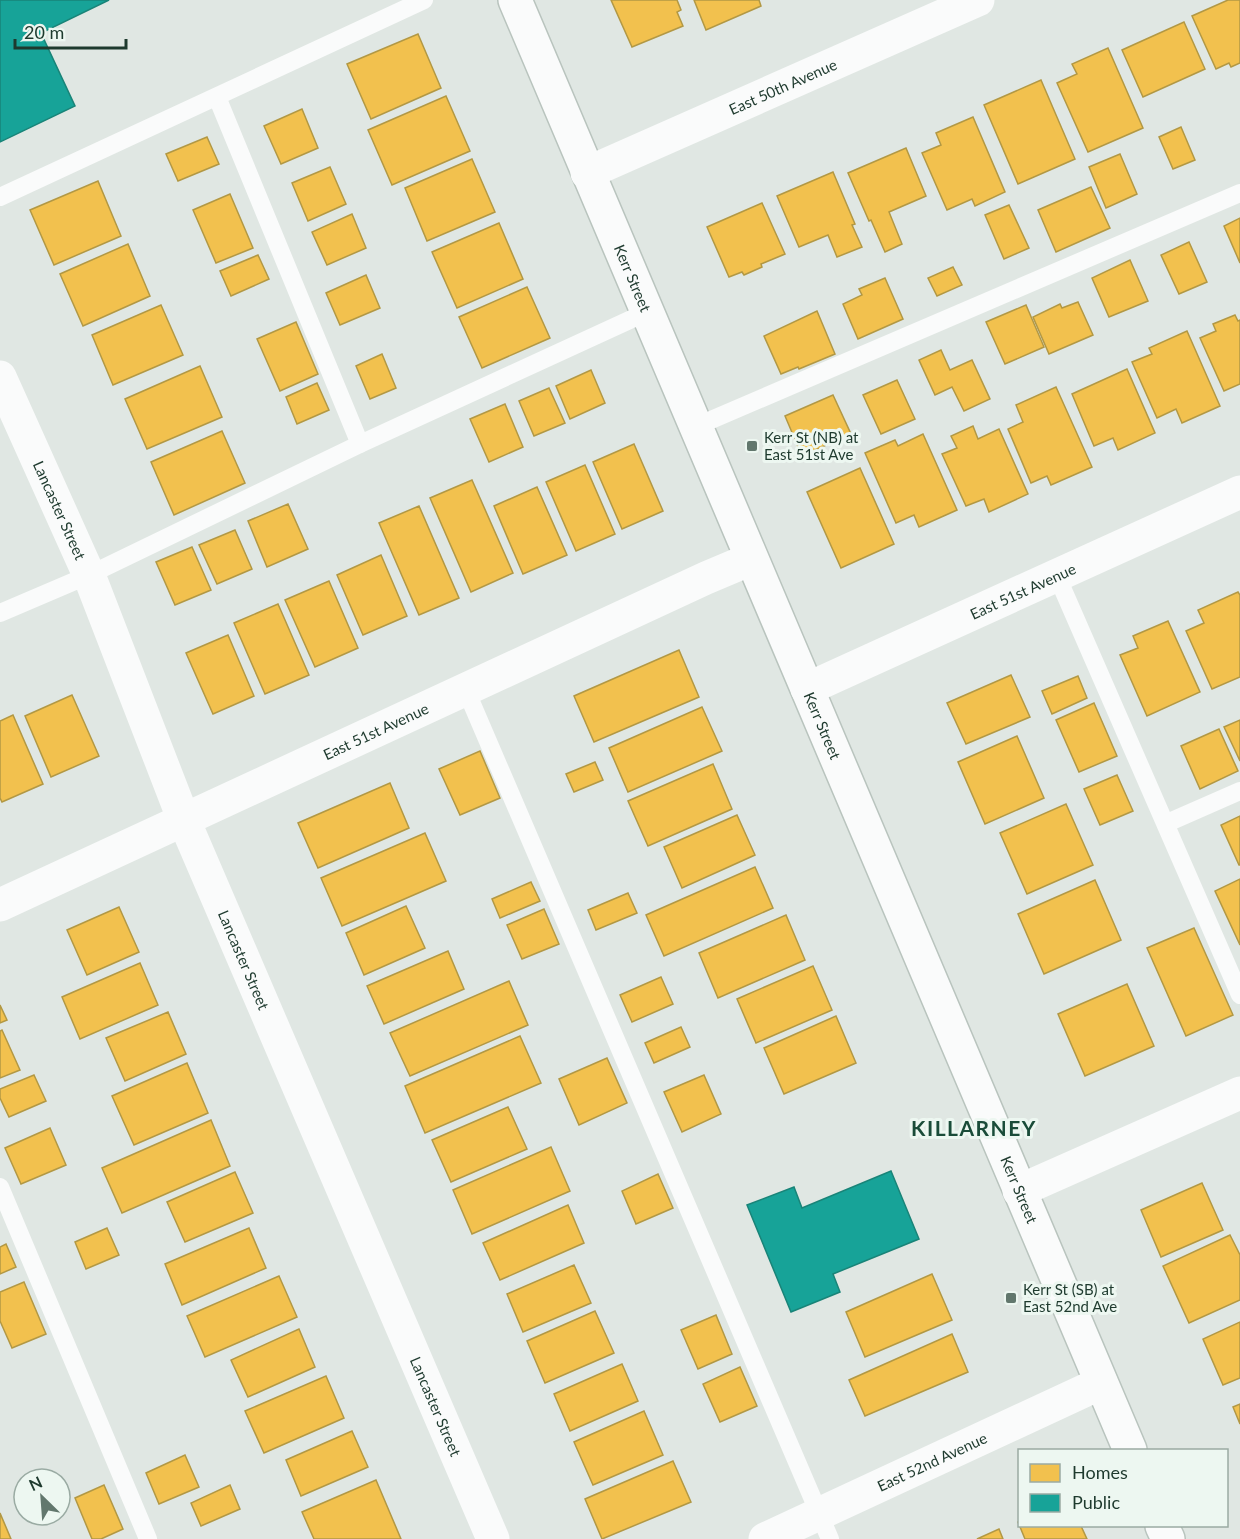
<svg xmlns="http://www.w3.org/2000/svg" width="1240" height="1539" viewBox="0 0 1240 1539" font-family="Lato,sans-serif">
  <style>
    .homes { fill: #f2c14e; stroke: #b29844; stroke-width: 1.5 }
    .public { fill: #17a398; stroke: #198478; stroke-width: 1.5 }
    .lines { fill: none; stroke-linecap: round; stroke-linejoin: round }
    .secondary-casing { stroke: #b9c4be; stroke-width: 36 }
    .lane { stroke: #fafbfb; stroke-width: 18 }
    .street { stroke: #fafbfb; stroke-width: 33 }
    .secondary { stroke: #fafbfb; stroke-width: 33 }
    .poi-dot { fill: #62776d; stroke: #edf7f1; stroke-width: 2 }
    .labels { text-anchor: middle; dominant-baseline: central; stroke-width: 6; stroke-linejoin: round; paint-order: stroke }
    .street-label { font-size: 15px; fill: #1e3a2e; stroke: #edf7f1 }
    .poi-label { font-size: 15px; fill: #1e3a2e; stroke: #edf7f1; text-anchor: start }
    .district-label { font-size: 21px; font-weight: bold; letter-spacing: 1.5px; fill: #1a4c39; stroke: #edf7f1 }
  </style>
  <rect width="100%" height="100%" fill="#e0e7e3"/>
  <g class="homes">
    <path d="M611 0H677L681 10 677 12 683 26 632 47Z"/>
    <path d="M694 0H759L761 6 706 30Z"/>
    <path d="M1228 0H1240V63L1231 67 1229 63 1216 69 1192 16Z"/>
    <path d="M1184 22 1205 69 1143 97 1122 50Z"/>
    <path d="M418 34 441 88 371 119 347 64Z"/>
    <path d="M1108 48 1143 128 1088 152 1057 83 1077 74 1072 64Z"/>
    <path d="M1041 80 1075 159 1018 184 984 105Z"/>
    <path d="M446 96 470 151 392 185 368 130Z"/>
    <path d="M302 109 318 148 281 164 264 126Z"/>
    <path d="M973 117 1005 192 975 206 972 199 947 210 922 153 941 145 936 133Z"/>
    <path d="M1181 127 1195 160 1173 169 1159 137Z"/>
    <path d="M207 137 219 164 178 181 166 154Z"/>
    <path d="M906 148 926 196 889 212 902 244 885 252 871 220 869 221 848 173Z"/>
    <path d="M1120 154 1137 194 1106 208 1089 167Z"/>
    <path d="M472 159 495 212 427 241 405 188Z"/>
    <path d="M330 167 346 204 308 221 292 183Z"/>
    <path d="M833 172 855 224 852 225 862 247 837 257 828 235 799 247 777 196Z"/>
    <path d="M98 181 121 236 54 265 30 210Z"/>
    <path d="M1091 187 1110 228 1056 252 1038 210Z"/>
    <path d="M230 194 253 248 216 263 193 210Z"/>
    <path d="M762 203 785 254 761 264 762 267 744 275 742 272 729 277 707 227Z"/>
    <path d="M1009 205 1029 248 1004 259 985 215Z"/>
    <path d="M352 214 366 248 327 265 312 232Z"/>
    <path d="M1240 218V263L1224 226Z"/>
    <path d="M499 223 523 279 457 308 432 252Z"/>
    <path d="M1189 242 1207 282 1179 294 1161 255Z"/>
    <path d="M128 244 150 296 83 326 60 274Z"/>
    <path d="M258 255 269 279 231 296 220 271Z"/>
    <path d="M1130 260 1148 301 1109 317 1092 278Z"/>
    <path d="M953 267 962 285 937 296 928 278Z"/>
    <path d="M366 275 380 308 340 325 326 293Z"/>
    <path d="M885 278 903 319 858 339 843 304 862 295 859 289Z"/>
    <path d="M527 287 550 338 482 368 459 317Z"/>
    <path d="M1078 302 1093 335 1049 354 1033 317 1060 304 1062 308Z"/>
    <path d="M161 305 183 355 113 385 92 335Z"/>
    <path d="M1026 305 1044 347 1005 364 986 322Z"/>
    <path d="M817 311 835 354 799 369 798 367 781 374 764 336Z"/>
    <path d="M1235 315 1238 321 1240 320V384L1224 391 1200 338 1216 331 1213 324Z"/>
    <path d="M296 322 318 374 280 391 257 339Z"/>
    <path d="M1187 331 1220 406 1182 423 1176 409 1157 418 1132 362 1152 354 1149 348Z"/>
    <path d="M941 350 950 370 972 360 990 399 964 411 952 387 935 395 919 360Z"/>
    <path d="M382 354 396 388 370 399 356 366Z"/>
    <path d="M200 366 222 417 147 449 125 399Z"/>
    <path d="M1127 369 1155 433 1118 450 1113 438 1094 446 1072 394Z"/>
    <path d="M591 370 605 403 570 419 556 386Z"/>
    <path d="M897 380 915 419 881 434 863 395Z"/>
    <path d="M317 383 329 410 297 424 286 397Z"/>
    <path d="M1056 387 1092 467 1051 485 1047 476 1031 483 1008 429 1023 422 1016 405Z"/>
    <path d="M549 388 565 423 534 436 519 401Z"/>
    <path d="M833 395 851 434 802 456 785 416Z"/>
    <path d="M505 404 523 447 489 462 470 419Z"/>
    <path d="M973 426 978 439 999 429 1028 494 989 512 984 499 966 506 942 454 957 448 951 436Z"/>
    <path d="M222 431 245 483 174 515 151 462Z"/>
    <path d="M923 434 957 510 919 527 914 515 896 523 865 453 895 440 898 446Z"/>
    <path d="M634 444 663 511 622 529 593 462Z"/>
    <path d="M585 465 615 534 576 551 546 482Z"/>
    <path d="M860 468 894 544 841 568 807 492Z"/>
    <path d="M472 480 513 573 471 592 430 498Z"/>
    <path d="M537 487 567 555 523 574 494 506Z"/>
    <path d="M288 504 308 549 267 567 248 521Z"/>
    <path d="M419 506 459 598 419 615 379 523Z"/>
    <path d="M235 530 252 569 217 584 199 545Z"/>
    <path d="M192 547 211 590 175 605 156 562Z"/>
    <path d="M381 555 407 616 363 635 337 575Z"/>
    <path d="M329 581 358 648 315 667 285 600Z"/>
    <path d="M1238 592 1240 595V677L1212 689 1186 631 1204 623 1198 610Z"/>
    <path d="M278 604 309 675 265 694 234 623Z"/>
    <path d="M1168 621 1200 692 1147 716 1120 655 1138 648 1133 636Z"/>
    <path d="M228 635 254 696 213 714 186 653Z"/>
    <path d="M679 650 699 697 594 742 574 696Z"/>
    <path d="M1011 675 1030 717 966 744 947 703Z"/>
    <path d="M1078 676 1087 698 1052 714 1042 691Z"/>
    <path d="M72 695 99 756 51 777 25 716Z"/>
    <path d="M1094 703 1117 756 1079 772 1056 720Z"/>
    <path d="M702 707 722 751 628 792 609 748Z"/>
    <path d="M13 715 43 784 2 802 0 798V721Z"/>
    <path d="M1240 720V761L1224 727Z"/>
    <path d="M1219 729 1238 771 1200 789 1181 746Z"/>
    <path d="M1017 736 1044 798 985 824 958 762Z"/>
    <path d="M480 751 500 798 460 815 439 769Z"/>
    <path d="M595 762 603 780 574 792 566 774Z"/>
    <path d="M713 764 732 809 648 846 628 801Z"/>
    <path d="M1117 775 1133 811 1100 825 1084 789Z"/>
    <path d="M390 783 409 828 318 868 298 823Z"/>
    <path d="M1066 804 1093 865 1027 894 1000 833Z"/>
    <path d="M737 815 755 855 682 888 664 847Z"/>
    <path d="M1240 816V865H1239L1221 825Z"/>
    <path d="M425 833 446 881 342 926 321 878Z"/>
    <path d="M755 867 773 908 664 956 646 915Z"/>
    <path d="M1240 879V945L1215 891Z"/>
    <path d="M1095 880 1121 940 1044 974 1018 914Z"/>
    <path d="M531 882 540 901 500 918 492 899Z"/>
    <path d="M628 893 637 913 596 930 588 910Z"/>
    <path d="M406 906 425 948 364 975 346 933Z"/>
    <path d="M119 907 139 952 87 975 67 930Z"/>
    <path d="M544 909 559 944 522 959 507 925Z"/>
    <path d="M786 915 805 960 718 998 699 953Z"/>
    <path d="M1194 928 1233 1015 1186 1036 1147 948Z"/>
    <path d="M448 951 464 989 384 1024 367 986Z"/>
    <path d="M140 963 158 1005 80 1039 62 997Z"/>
    <path d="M813 966 832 1010 756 1043 737 999Z"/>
    <path d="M661 977 673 1004 632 1022 620 995Z"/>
    <path d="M509 981 528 1025 410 1076 390 1033Z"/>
    <path d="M1127 984 1154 1046 1085 1076 1058 1014Z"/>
    <path d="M0 1005 7 1020 0 1023Z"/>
    <path d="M168 1012 186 1054 125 1081 106 1038Z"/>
    <path d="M836 1016 856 1063 784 1094 764 1048Z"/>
    <path d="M681 1027 690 1047 654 1063 645 1043Z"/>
    <path d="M2 1030 20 1070 0 1078V1031Z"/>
    <path d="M520 1036 541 1083 425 1133 405 1086Z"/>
    <path d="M607 1058 627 1103 579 1125 559 1079Z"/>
    <path d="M187 1063 208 1113 134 1145 112 1096Z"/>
    <path d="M34 1075 46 1101 9 1117 0 1098V1089Z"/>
    <path d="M704 1075 721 1114 682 1132 664 1092Z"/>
    <path d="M508 1107 527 1149 451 1182 432 1140Z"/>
    <path d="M211 1120 230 1166 122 1213 102 1168Z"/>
    <path d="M50 1128 66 1165 21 1184 5 1148Z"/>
    <path d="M551 1147 570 1191 472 1234 453 1190Z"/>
    <path d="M235 1172 253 1213 185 1242 167 1202Z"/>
    <path d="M658 1174 673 1208 636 1224 622 1191Z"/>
    <path d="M1202 1183 1223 1230 1161 1257 1141 1210Z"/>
    <path d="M568 1205 584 1243 500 1280 483 1243Z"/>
    <path d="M107 1228 119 1255 86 1269 75 1242Z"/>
    <path d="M249 1228 266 1268 182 1305 165 1264Z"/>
    <path d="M1230 1235 1240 1255V1300L1189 1323 1163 1266Z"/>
    <path d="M6 1244 16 1267 0 1274V1247Z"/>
    <path d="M574 1265 591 1303 523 1332 507 1294Z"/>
    <path d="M932 1274 952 1320 865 1357 846 1312Z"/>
    <path d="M279 1276 297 1317 205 1357 187 1316Z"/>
    <path d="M24 1282 46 1334 12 1348 0 1321V1292Z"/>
    <path d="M595 1311 614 1353 545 1383 527 1341Z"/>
    <path d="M716 1315 732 1354 698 1369 681 1330Z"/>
    <path d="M1240 1322V1378L1223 1385 1203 1339Z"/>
    <path d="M299 1329 315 1367 248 1397 231 1360Z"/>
    <path d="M952 1334 968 1372 865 1416 849 1380Z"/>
    <path d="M622 1364 638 1401 570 1431 554 1394Z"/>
    <path d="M740 1367 757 1406 720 1422 703 1384Z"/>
    <path d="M326 1376 344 1418 264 1453 245 1411Z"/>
    <path d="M1240 1404V1424L1233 1407Z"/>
    <path d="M644 1411 663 1455 593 1485 574 1442Z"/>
    <path d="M352 1431 368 1467 301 1496 286 1460Z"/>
    <path d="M185 1455 199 1487 159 1504 146 1473Z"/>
    <path d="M673 1461 691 1502 602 1539 585 1499Z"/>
    <path d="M376 1480 401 1539H314L302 1512Z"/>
    <path d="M104 1485 123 1529 101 1539H92L75 1498Z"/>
    <path d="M230 1485 240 1509 201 1526 191 1503Z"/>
    <path d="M0 1513 11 1539H0Z"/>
    <path d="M1020 1521V1526H1081L1087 1539H1025L1018 1522Z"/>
    <path d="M999 1529 1003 1539H977Z"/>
  </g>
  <g class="public">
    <path d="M0 0H109L41 33 75 106 0 142Z"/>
    <path d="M891 1171 919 1239 833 1274 840 1292 791 1312 747 1205 794 1187 802 1208Z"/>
  </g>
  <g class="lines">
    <g class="secondary-casing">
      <g id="secondary">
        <path id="s6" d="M515 0 1130 1450"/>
        <path d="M1162 1526 1168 1539"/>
      </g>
    </g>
    <g class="lane">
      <path d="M217 97 360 444"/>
      <path d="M0 197 424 0"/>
      <path d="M697 426 1240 193"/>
      <path d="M1057 576 1240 995"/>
      <path d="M0 613 89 575 360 444 647 312"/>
      <path d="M466 690 830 1539"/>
      <path d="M1167 823 1240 791"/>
      <path d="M0 1187 148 1539"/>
    </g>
    <g class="street">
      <path id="s1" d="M587 173 978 0"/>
      <path id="s2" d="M0 377 89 575 183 818 493 1539"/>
      <path id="s3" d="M807 689 1240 492"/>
      <path id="s4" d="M0 905 706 578 751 559"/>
      <path d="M1019 1191 1240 1093"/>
      <path id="s5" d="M765 1539 1101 1383"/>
    </g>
    <use href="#secondary" class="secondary"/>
  </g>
  <g class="poi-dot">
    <rect x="746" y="440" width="12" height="12" rx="3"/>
    <rect x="1005" y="1292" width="12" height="12" rx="3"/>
  </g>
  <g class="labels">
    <g class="street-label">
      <text stroke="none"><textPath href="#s1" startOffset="214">East 50th Avenue</textPath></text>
      <text stroke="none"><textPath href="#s6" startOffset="302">Kerr Street</textPath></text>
      <text stroke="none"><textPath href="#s2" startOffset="146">Lancaster Street</textPath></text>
      <text stroke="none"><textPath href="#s3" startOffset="237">East 51st Avenue</textPath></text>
      <text stroke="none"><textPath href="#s6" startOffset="788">Kerr Street</textPath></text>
      <text stroke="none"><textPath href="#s4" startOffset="414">East 51st Avenue</textPath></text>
      <text stroke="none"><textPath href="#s2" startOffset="632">Lancaster Street</textPath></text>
      <text stroke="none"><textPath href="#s6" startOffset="1292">Kerr Street</textPath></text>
      <text stroke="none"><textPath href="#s2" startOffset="1118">Lancaster Street</textPath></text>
      <text stroke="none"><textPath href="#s5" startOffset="184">East 52nd Avenue</textPath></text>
    </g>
    <g class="poi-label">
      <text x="764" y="437">Kerr St (NB) at<tspan x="764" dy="17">East 51st Ave</tspan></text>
      <text x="1023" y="1289">Kerr St (SB) at<tspan x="1023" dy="17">East 52nd Ave</tspan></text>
    </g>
    <g class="district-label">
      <text x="974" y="1127">KILLARNEY</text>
    </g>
  </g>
  <rect x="1018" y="1449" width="210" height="78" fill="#edf7f1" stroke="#9aaba3" stroke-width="1.5"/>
  <rect x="1030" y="1464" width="30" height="18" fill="#f2c14e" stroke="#9aaba3" stroke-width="1.5"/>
  <text x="1072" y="1479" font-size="18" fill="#1e3a2e">Homes</text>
  <rect x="1030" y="1494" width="30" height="18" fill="#17a398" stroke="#9aaba3" stroke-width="1.5"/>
  <text x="1072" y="1509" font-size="18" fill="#1e3a2e">Public</text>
  <g transform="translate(42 1497) rotate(335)"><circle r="28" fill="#edf7f1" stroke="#9aaba3" stroke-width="1.5"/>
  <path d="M0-4.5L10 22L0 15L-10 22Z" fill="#62776d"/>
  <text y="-9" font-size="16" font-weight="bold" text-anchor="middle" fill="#1e3a2e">N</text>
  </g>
  <path d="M15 39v9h111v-9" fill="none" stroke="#1e3a2e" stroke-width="3"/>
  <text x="24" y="39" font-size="18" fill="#1e3a2e" stroke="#edf7f1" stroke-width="4.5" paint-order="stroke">20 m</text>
</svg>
